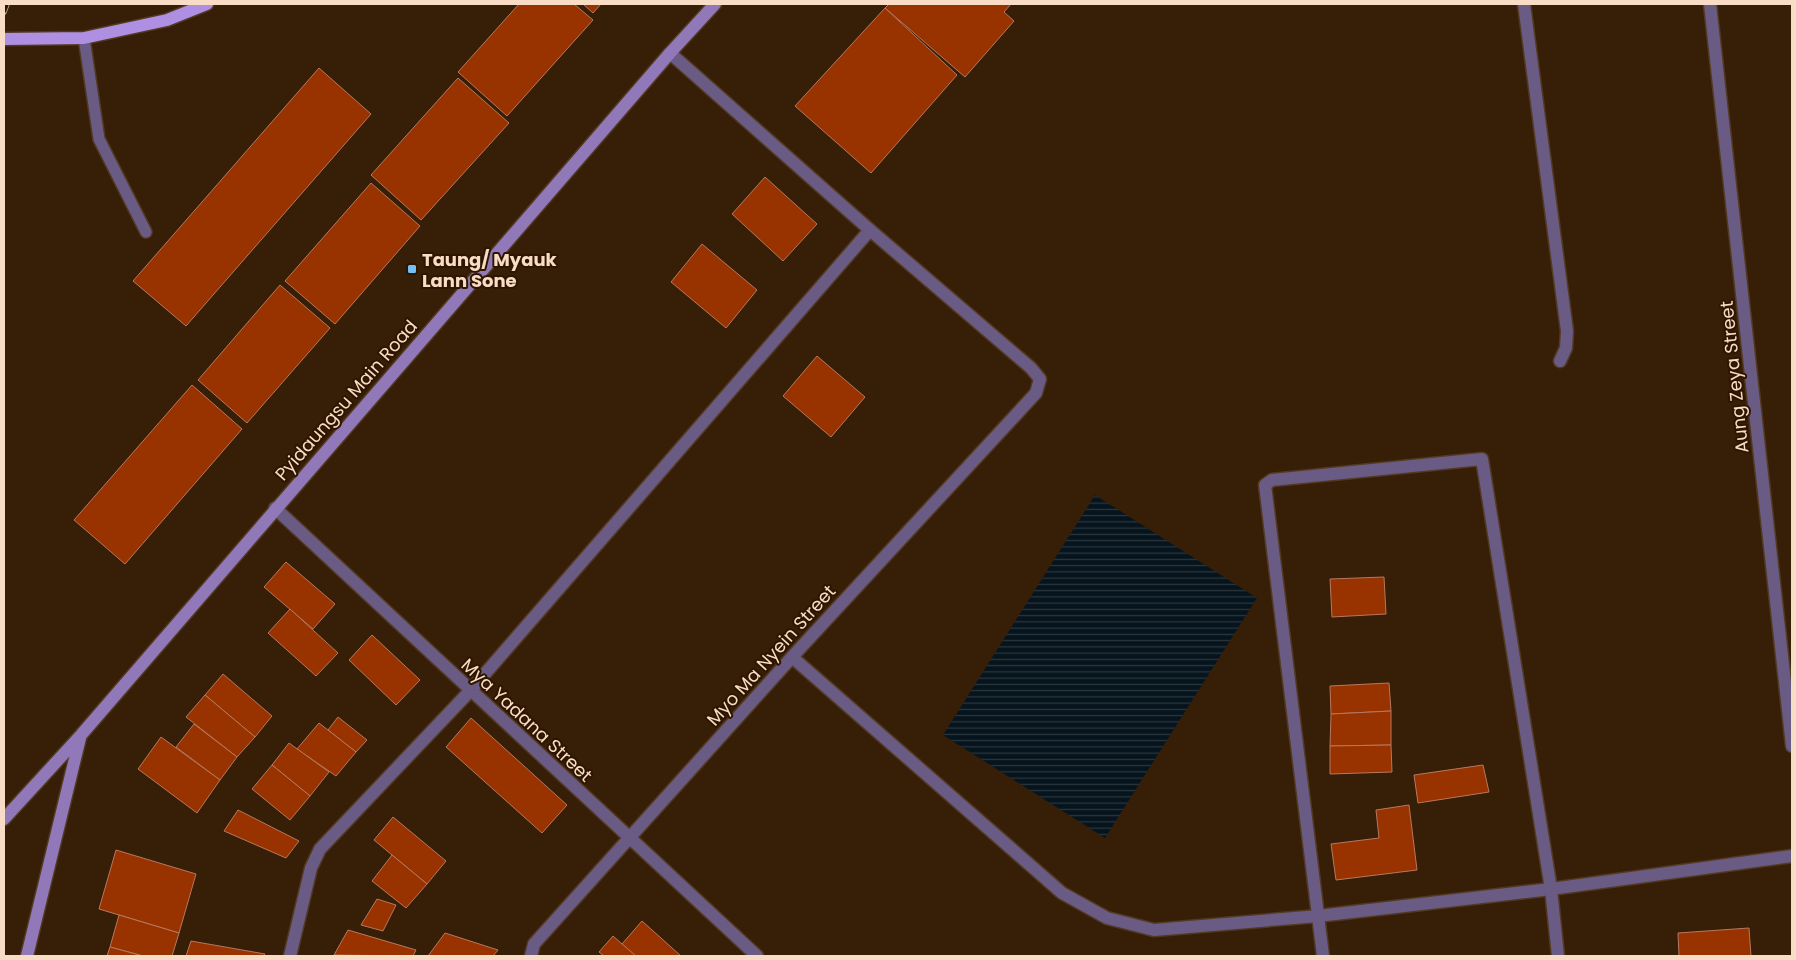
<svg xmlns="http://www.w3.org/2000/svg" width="1796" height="960" viewBox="0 0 1796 960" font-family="Poppins,sans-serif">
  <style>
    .water { fill: url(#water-rules) }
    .building { fill: #983300; stroke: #b77861 }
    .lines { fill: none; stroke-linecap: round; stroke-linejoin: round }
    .service-casing { stroke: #523922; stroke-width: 14 }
    .minor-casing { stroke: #523922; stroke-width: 15 }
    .tertiary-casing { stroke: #523922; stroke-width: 15 }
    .secondary-casing { stroke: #523922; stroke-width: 15 }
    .primary-casing { stroke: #523922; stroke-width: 15 }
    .service { stroke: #695b83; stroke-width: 11 }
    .minor { stroke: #695b83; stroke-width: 12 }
    .tertiary { stroke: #695b83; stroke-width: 12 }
    .secondary { stroke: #9078b9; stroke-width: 12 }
    .primary { stroke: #ae8fe2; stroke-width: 12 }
    .rail-casing { stroke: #d1b69f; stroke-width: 5.5 }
    .rail { stroke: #2d1500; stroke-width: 4; stroke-dasharray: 11; stroke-linecap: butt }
    .poi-dot { fill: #74c0f6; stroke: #2d1500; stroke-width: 2 }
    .labels { text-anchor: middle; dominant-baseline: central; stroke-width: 4; stroke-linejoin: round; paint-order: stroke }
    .poi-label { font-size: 18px; font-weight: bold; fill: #f8dcc5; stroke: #2d1500; text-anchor: start }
    .street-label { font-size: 18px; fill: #f8dcc5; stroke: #2d1500 }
  </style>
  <defs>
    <pattern id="water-rules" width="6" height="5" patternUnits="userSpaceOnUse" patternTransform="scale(1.25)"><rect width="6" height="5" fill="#06141d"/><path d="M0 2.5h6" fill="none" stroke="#2b363c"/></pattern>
  </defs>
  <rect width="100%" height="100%" fill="#371e07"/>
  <path class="water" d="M1095 495 1257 598 1105 838 943 735Z"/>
  <g class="building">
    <path d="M519 4H574L593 20 507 116 458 72Z"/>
    <path d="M583 4H601L593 13Z"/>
    <path d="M889 4H1011L1004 12 1014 21 965 77 885 8Z"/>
    <path d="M885 8 957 75 871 173 795 106Z"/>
    <path d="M319 68 371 114 186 326 133 281Z"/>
    <path d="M458 78 509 123 421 220 371 175Z"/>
    <path d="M765 177 817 224 783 261 732 214Z"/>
    <path d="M371 183 420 226 335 324 285 281Z"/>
    <path d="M702 244 757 290 726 328 671 282Z"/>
    <path d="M280 285 330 328 247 423 198 380Z"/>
    <path d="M817 356 865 397 831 437 783 396Z"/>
    <path d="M192 385 242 429 125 564 74 520Z"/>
    <path d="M286 562 335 604 313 629 264 587Z"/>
    <path d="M1384 577 1386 614 1332 617 1330 579Z"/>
    <path d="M290 609 338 653 316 676 268 633Z"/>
    <path d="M372 635 420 680 396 705 349 660Z"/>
    <path d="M223 674 272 716 255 737 205 695Z"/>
    <path d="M1389 683 1391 711 1331 714 1330 686Z"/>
    <path d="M205 695 255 737 237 757 186 717Z"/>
    <path d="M1391 711V745L1330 746 1331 714Z"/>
    <path d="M338 717 367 740 356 752 328 730Z"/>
    <path d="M471 718 567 805 542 833 446 747Z"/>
    <path d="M319 723 356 752 336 776 297 749Z"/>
    <path d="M194 724 237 757 220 780 176 747Z"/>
    <path d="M161 737 220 780 197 813 138 769Z"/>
    <path d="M289 743 329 772 310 796 272 765Z"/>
    <path d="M1391 745 1392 772 1330 774V746Z"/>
    <path d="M272 765 310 796 290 820 252 789Z"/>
    <path d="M1483 765 1489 792 1418 803 1414 775Z"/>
    <path d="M1409 805 1417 870 1336 880 1331 844 1379 838 1376 810Z"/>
    <path d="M238 810 299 841 286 858 224 831Z"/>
    <path d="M393 817 446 861 427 884 374 840Z"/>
    <path d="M116 850 196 874 179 933 99 909Z"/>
    <path d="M392 855 427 884 406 908 372 881Z"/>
    <path d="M377 899 396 905 383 931 361 925Z"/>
    <path d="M119 915 179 933 172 956H143L110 947Z"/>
    <path d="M642 921 681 956H635L622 944Z"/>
    <path d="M1749 928 1751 956H1679L1678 933Z"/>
    <path d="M348 930 416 950 413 956 334 955Z"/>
    <path d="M445 933 498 950 493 956H428Z"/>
    <path d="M613 936 622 944 636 956H604L599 952Z"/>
    <path d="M191 941 265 954 264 956H186Z"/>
    <path d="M110 947 143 956H107Z"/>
  </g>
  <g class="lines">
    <g class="service-casing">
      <path id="service" d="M84 38 99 139 146 232"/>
    </g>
    <g class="minor-casing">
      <g id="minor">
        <path d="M1524 4 1567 331 1566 348 1560 361"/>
        <path d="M275 508 757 956"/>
        <path d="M792 657 1062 893 1107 918 1154 930 1318 916 1551 889 1792 856"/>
        <path d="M290 956 311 868 320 849 470 691 870 230"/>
        <path d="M531 956 534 944 792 657 1036 393 1040 379 1031 368 870 230 670 53"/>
        <path d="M1323 956 1265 485 1272 480 1482 459 1551 889 1558 956"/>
      </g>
    </g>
    <g class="tertiary-casing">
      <path id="tertiary" d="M1710 4 1792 746"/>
    </g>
    <g class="secondary-casing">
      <g id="secondary">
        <path d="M4 819 81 735 670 53 715 4"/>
        <path d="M27 956 80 738"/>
      </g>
    </g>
    <g class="primary-casing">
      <path id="primary" d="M4 39 84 38 167 20 207 4"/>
    </g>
    <use href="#service" class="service"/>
    <use href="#minor" class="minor"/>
    <use href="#tertiary" class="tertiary"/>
    <use href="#secondary" class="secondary"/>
    <use href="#primary" class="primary"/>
    <g class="rail-casing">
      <path id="rail" d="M4 12 7 4"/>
    </g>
    <use href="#rail" class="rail"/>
  </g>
  <rect class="poi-dot" x="407" y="264" width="10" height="10" rx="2.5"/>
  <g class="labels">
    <g class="poi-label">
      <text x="422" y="259">Taung/ Myauk<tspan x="422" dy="21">Lann Sone</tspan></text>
    </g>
    <g class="street-label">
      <text transform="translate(1734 377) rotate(-96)">Aung Zeya Street</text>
      <text transform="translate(346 400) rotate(-49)">Pyidaungsu Main Road</text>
      <text transform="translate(771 655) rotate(-48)">Myo Ma Nyein Street</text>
      <text transform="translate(527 720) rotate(43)">Mya Yadana Street</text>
    </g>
  </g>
  <rect width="1796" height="960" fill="none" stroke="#f8dcc5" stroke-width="10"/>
</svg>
